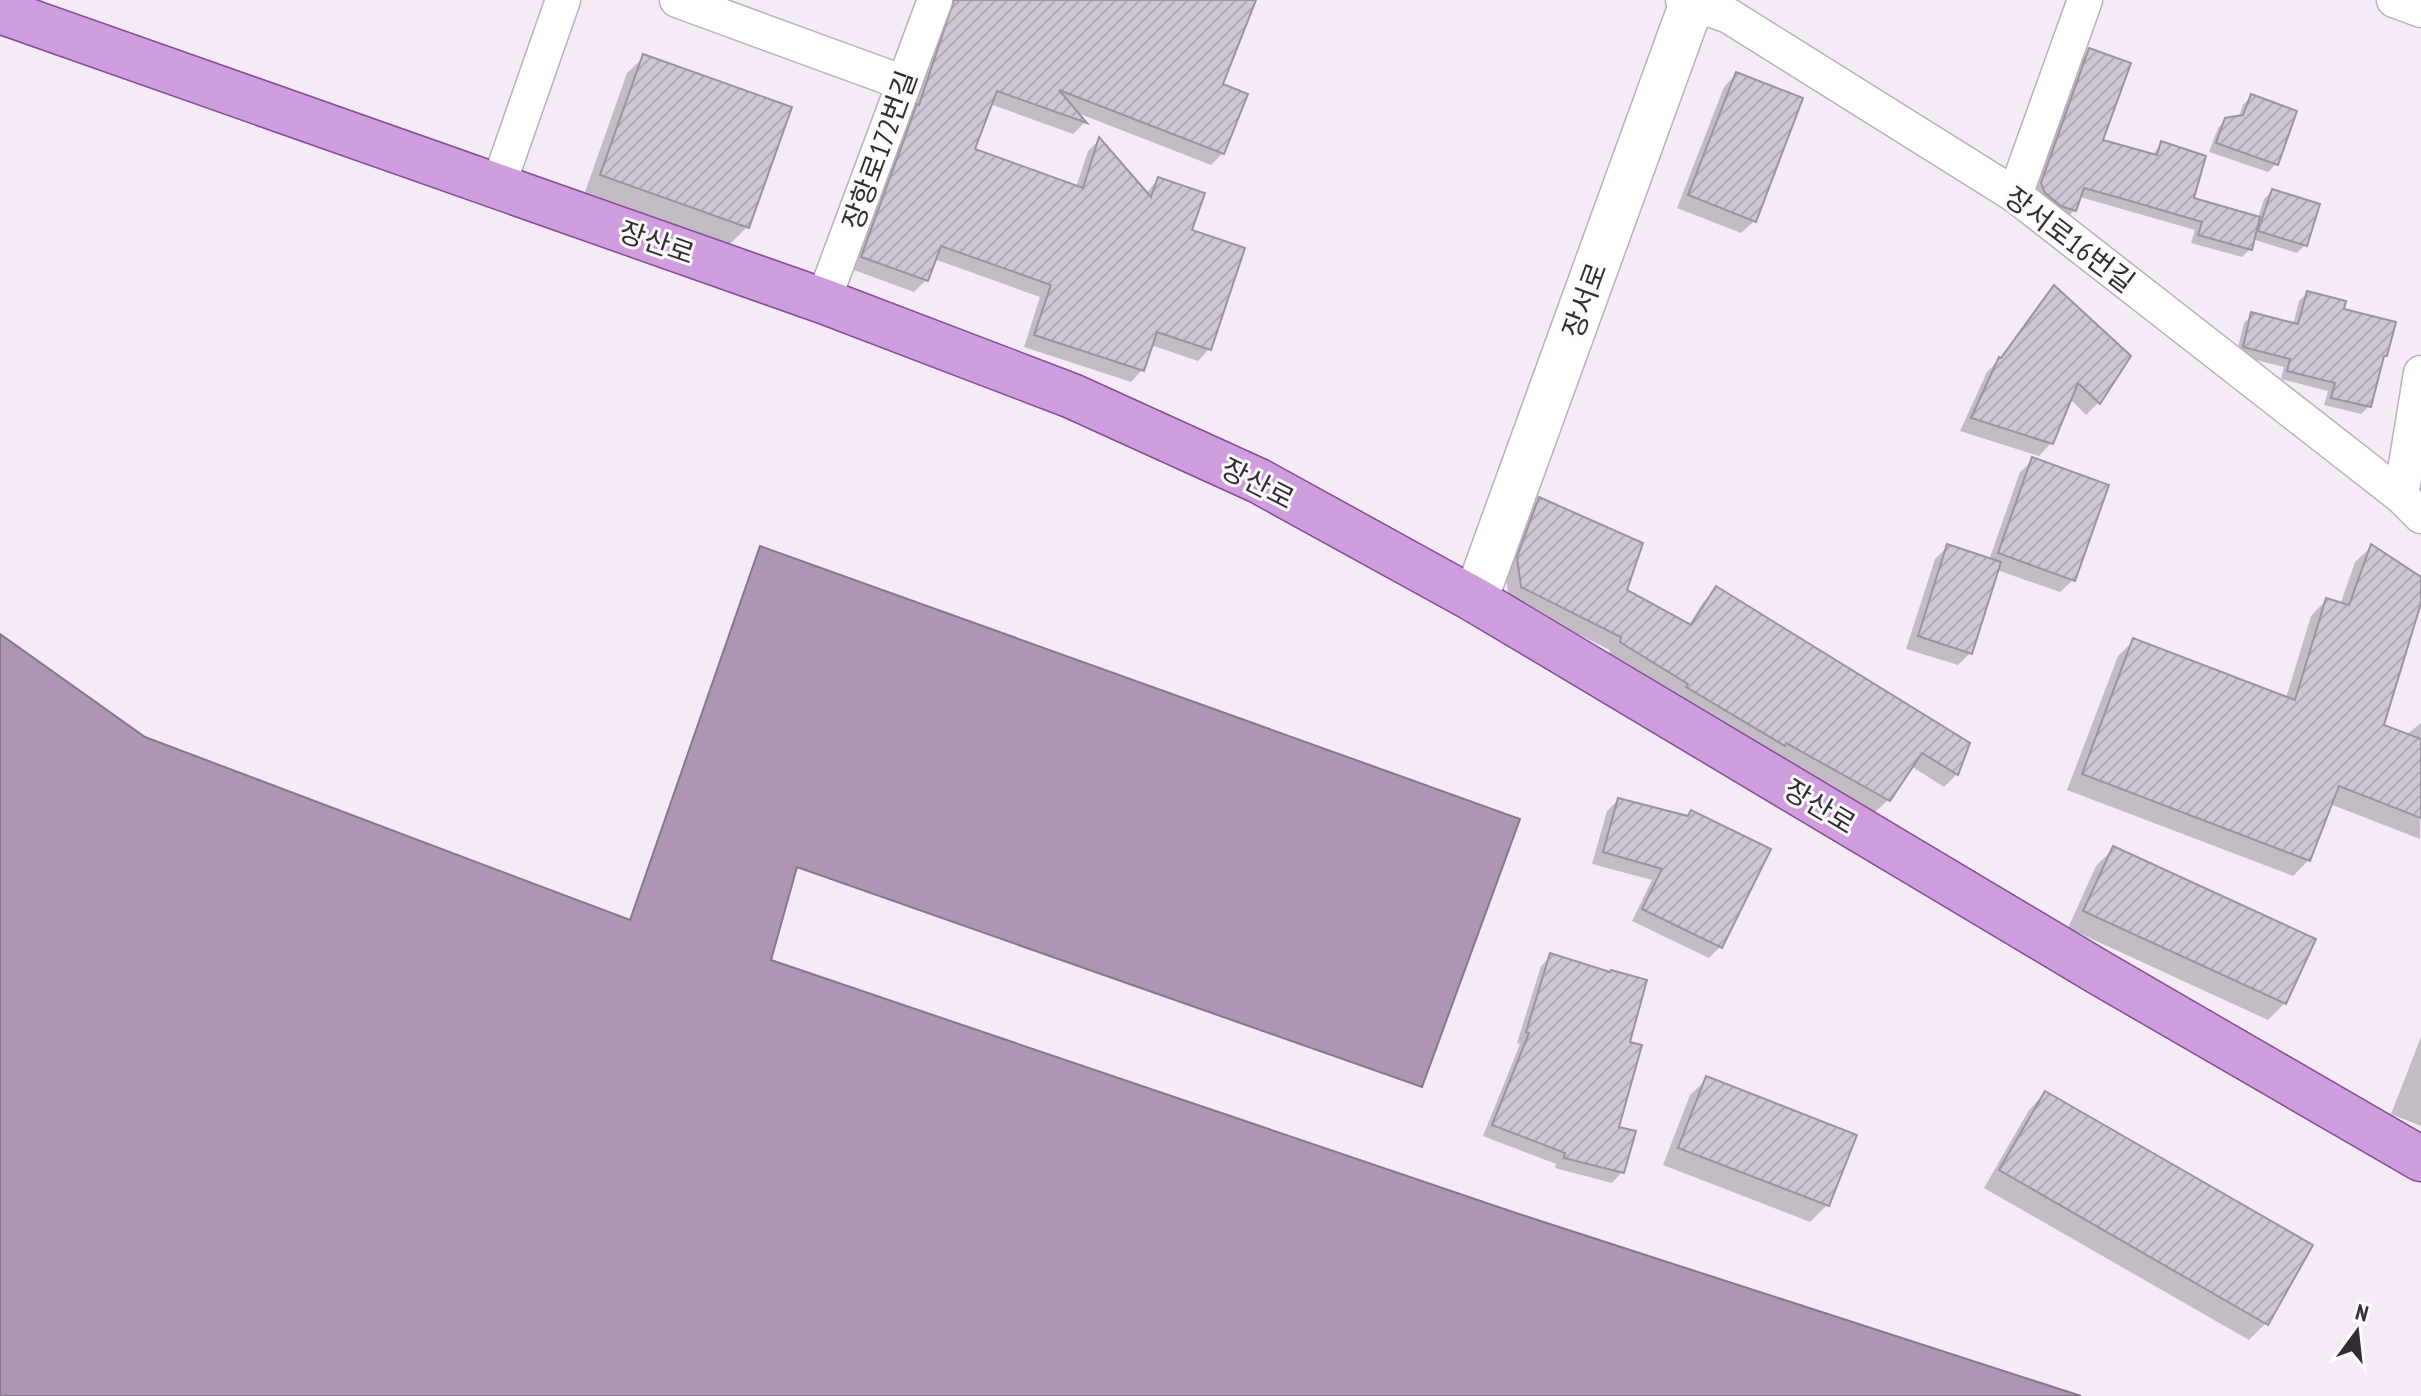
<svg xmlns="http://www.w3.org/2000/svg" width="2421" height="1396" viewBox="0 0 2421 1396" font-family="'PT Sans Narrow','Noto Sans KR',sans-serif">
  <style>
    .water { fill: #ac96b4; stroke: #87778d; stroke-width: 2 }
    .shadow { fill: #0003 }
    .building { fill: url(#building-hatch); stroke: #9b939e; stroke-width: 2 }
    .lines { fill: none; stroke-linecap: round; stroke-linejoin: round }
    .street-casing { stroke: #b8b0bb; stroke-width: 37 }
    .secondary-casing { stroke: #b8b0bb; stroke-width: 47 }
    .primary-casing { stroke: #844d95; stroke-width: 47 }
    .street { stroke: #fff; stroke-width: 34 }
    .secondary { stroke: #fff; stroke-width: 44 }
    .primary { stroke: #d09edf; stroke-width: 44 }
    .labels { text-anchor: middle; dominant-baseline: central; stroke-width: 6; stroke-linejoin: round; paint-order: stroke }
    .street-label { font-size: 28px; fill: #312e32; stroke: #fdfbfe }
  </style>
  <defs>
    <pattern id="building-hatch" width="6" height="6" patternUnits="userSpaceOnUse" patternTransform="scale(2)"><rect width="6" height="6" fill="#cec6d1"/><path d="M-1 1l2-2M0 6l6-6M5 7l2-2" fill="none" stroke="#b1aab4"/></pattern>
  </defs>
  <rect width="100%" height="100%" fill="#f4ebf7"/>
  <path class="water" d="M760 546 1520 819 1422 1087 797 867 771 960 1519 1214 2081 1396H0V634L145 737 630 920Z"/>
  <g class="shadow">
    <path d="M943 0H1254L1221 85 1223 153 1211 165 1075 112 1084 123 1073 134 990 104 973 150 1076 187 1088 151 1099 140 1146 194 1158 179 1189 232 1209 349 1198 361 1151 345 1142 370 1131 382 1024 347 1040 297 934 259 926 280 914 292 851 269Z"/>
    <path d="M2089 51 2101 142 2152 155 2161 144 2191 199 2258 218 2264 199 2272 191 2305 245 2297 253 2252 239 2250 249 2242 257 2191 243 2195 230 2080 197 2075 210 2066 218 2033 192 2081 59Z"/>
    <path d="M644 57 747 227 730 244 585 192 627 73Z"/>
    <path d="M1736 74 1754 221 1741 233 1677 208 1724 87Z"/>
    <path d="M2251 97 2276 164 2268 172 2209 152 2218 128 2226 120 2238 118 2243 105Z"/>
    <path d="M2055 287 2099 402 2086 415 2070 399 2051 443 2039 456 1960 431 1987 372 1997 362 2042 300Z"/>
    <path d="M2307 293 2385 355 2381 359 2369 406 2361 414 2324 405 2328 391 2281 379 2284 367 2236 355 2244 323 2252 315 2293 325 2299 301Z"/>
    <path d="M2033 460 2073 580 2060 592 1997 570 1970 653 1958 665 1906 649 1935 559 1948 546 1989 560 2020 472Z"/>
    <path d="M1539 499 1625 591 1688 626 1704 601 1716 589 1967 743 1957 774 1944 787 1911 766 1888 800 1875 812 1773 755 1609 654 1610 650 1509 600 1505 571 1527 512Z"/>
    <path d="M2371 547 2421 579V596L2371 763 2421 723 2420 839 2330 804 2309 860 2293 876 2067 790 2118 656 2134 640 2286 698 2311 616 2326 600 2340 605 2355 562Z"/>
    <path d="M1618 800 1686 818 1691 813 1720 947 1709 958 1632 921 1652 880 1592 864 1607 811Z"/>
    <path d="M2113 849 2285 1003 2268 1020 2068 928 2096 866Z"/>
    <path d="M1551 956 1628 1043 1617 1128 1622 1172 1612 1183 1555 1168 1556 1164 1483 1136 1520 1044 1517 1043 1541 966Z"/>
    <path d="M2421 1037V1126L2391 1114Z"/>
    <path d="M1707 1079 1854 1136 1827 1205 1810 1222 1663 1165 1690 1095Z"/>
    <path d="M2045 1093 2266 1323 2249 1340 1984 1188 2029 1110Z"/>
  </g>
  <g class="building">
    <path d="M954 0H1256L1223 84 1248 94 1224 154 1059 90 1087 123 997 91 975 149 1083 188 1099 137 1151 197 1158 177 1205 193 1192 230 1245 248 1211 350 1157 332 1144 371 1034 335 1051 285 941 246 928 281 861 257 917 104 919 105Z"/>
    <path d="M2089 48 2131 63 2103 140 2157 155 2161 141 2206 156 2194 198 2260 217 2252 250 2198 235 2202 222 2127 200 2084 188 2076 211 2061 206 2045 193 2041 183Z"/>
    <path d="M643 54 792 107 749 228 600 175Z"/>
    <path d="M1736 72 1803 98 1756 222 1688 195Z"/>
    <path d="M2251 94 2297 111 2278 165 2216 143 2225 118 2243 115Z"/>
    <path d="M2272 189 2320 204 2307 246 2258 231Z"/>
    <path d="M2054 285 2131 356 2100 404 2078 383 2053 444 1971 418 1999 357 2001 358Z"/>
    <path d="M2307 291 2346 301 2344 309 2396 322 2387 356H2384L2371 407 2331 398 2335 383 2287 371 2290 359 2243 347 2251 312 2298 324Z"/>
    <path d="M2032 457 2109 485 2075 581 1998 553Z"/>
    <path d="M1539 497 1643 543 1627 590 1691 625 1716 586 1970 743 1958 775 1922 753 1890 801 1786 743 1785 746 1686 687 1688 684 1620 642 1621 637 1521 587 1517 557Z"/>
    <path d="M1947 544 2001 562 1972 654 1918 636Z"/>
    <path d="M2371 544 2421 577V603L2384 725 2421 739V818L2339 786 2310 861 2082 774 2133 638 2295 700 2326 598 2349 605Z"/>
    <path d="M1618 798 1688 816 1691 810 1771 849 1722 948 1642 909 1662 869 1603 852Z"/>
    <path d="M2113 846 2316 939 2286 1004 2083 911Z"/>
    <path d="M1550 953 1610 972 1611 970 1647 980 1630 1042 1642 1045 1619 1127 1636 1131 1624 1173 1564 1158 1565 1153 1492 1125 1529 1033 1526 1032Z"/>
    <path d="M1706 1076 1857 1135 1829 1206 1678 1148Z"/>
    <path d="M2045 1091 2313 1245 2268 1325 1999 1170Z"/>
  </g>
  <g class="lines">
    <g class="street-casing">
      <g id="street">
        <path d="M677 0 904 83"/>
        <path d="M1683 0 1729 16 2015 195 2401 496 2421 516"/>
        <path d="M2394 0 2421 10"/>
        <path d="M498 186 563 0"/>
        <path d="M2015 195 2085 0"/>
        <path d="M823 301 935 0"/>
        <path d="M2401 496 2421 373"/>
      </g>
    </g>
    <g class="secondary-casing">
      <path id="secondary" d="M1475 600 1693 0"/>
    </g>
    <g class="primary-casing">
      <path id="primary" d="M0 11 823 301 1072 396 1259 481 1475 600 2100 973 2421 1159"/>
    </g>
    <use href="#street" class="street"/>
    <use href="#secondary" class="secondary"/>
    <use href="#primary" class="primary"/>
  </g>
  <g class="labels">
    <g class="street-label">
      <text transform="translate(879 150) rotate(-70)">장항로172번길</text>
      <text transform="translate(2070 239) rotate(37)">장서로16번길</text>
      <text transform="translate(657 242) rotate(19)">장산로</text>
      <text transform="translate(1584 300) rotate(-70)">장서로</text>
      <text transform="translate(1258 483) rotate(27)">장산로</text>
      <text transform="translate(1820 806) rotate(31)">장산로</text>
    </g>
  </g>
  <g transform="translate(2357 1332) rotate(15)" stroke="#fdfbfe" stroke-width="6" paint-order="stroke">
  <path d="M0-6L14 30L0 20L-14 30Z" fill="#312e32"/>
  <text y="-12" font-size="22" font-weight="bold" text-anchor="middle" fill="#312e32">N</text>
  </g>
</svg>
